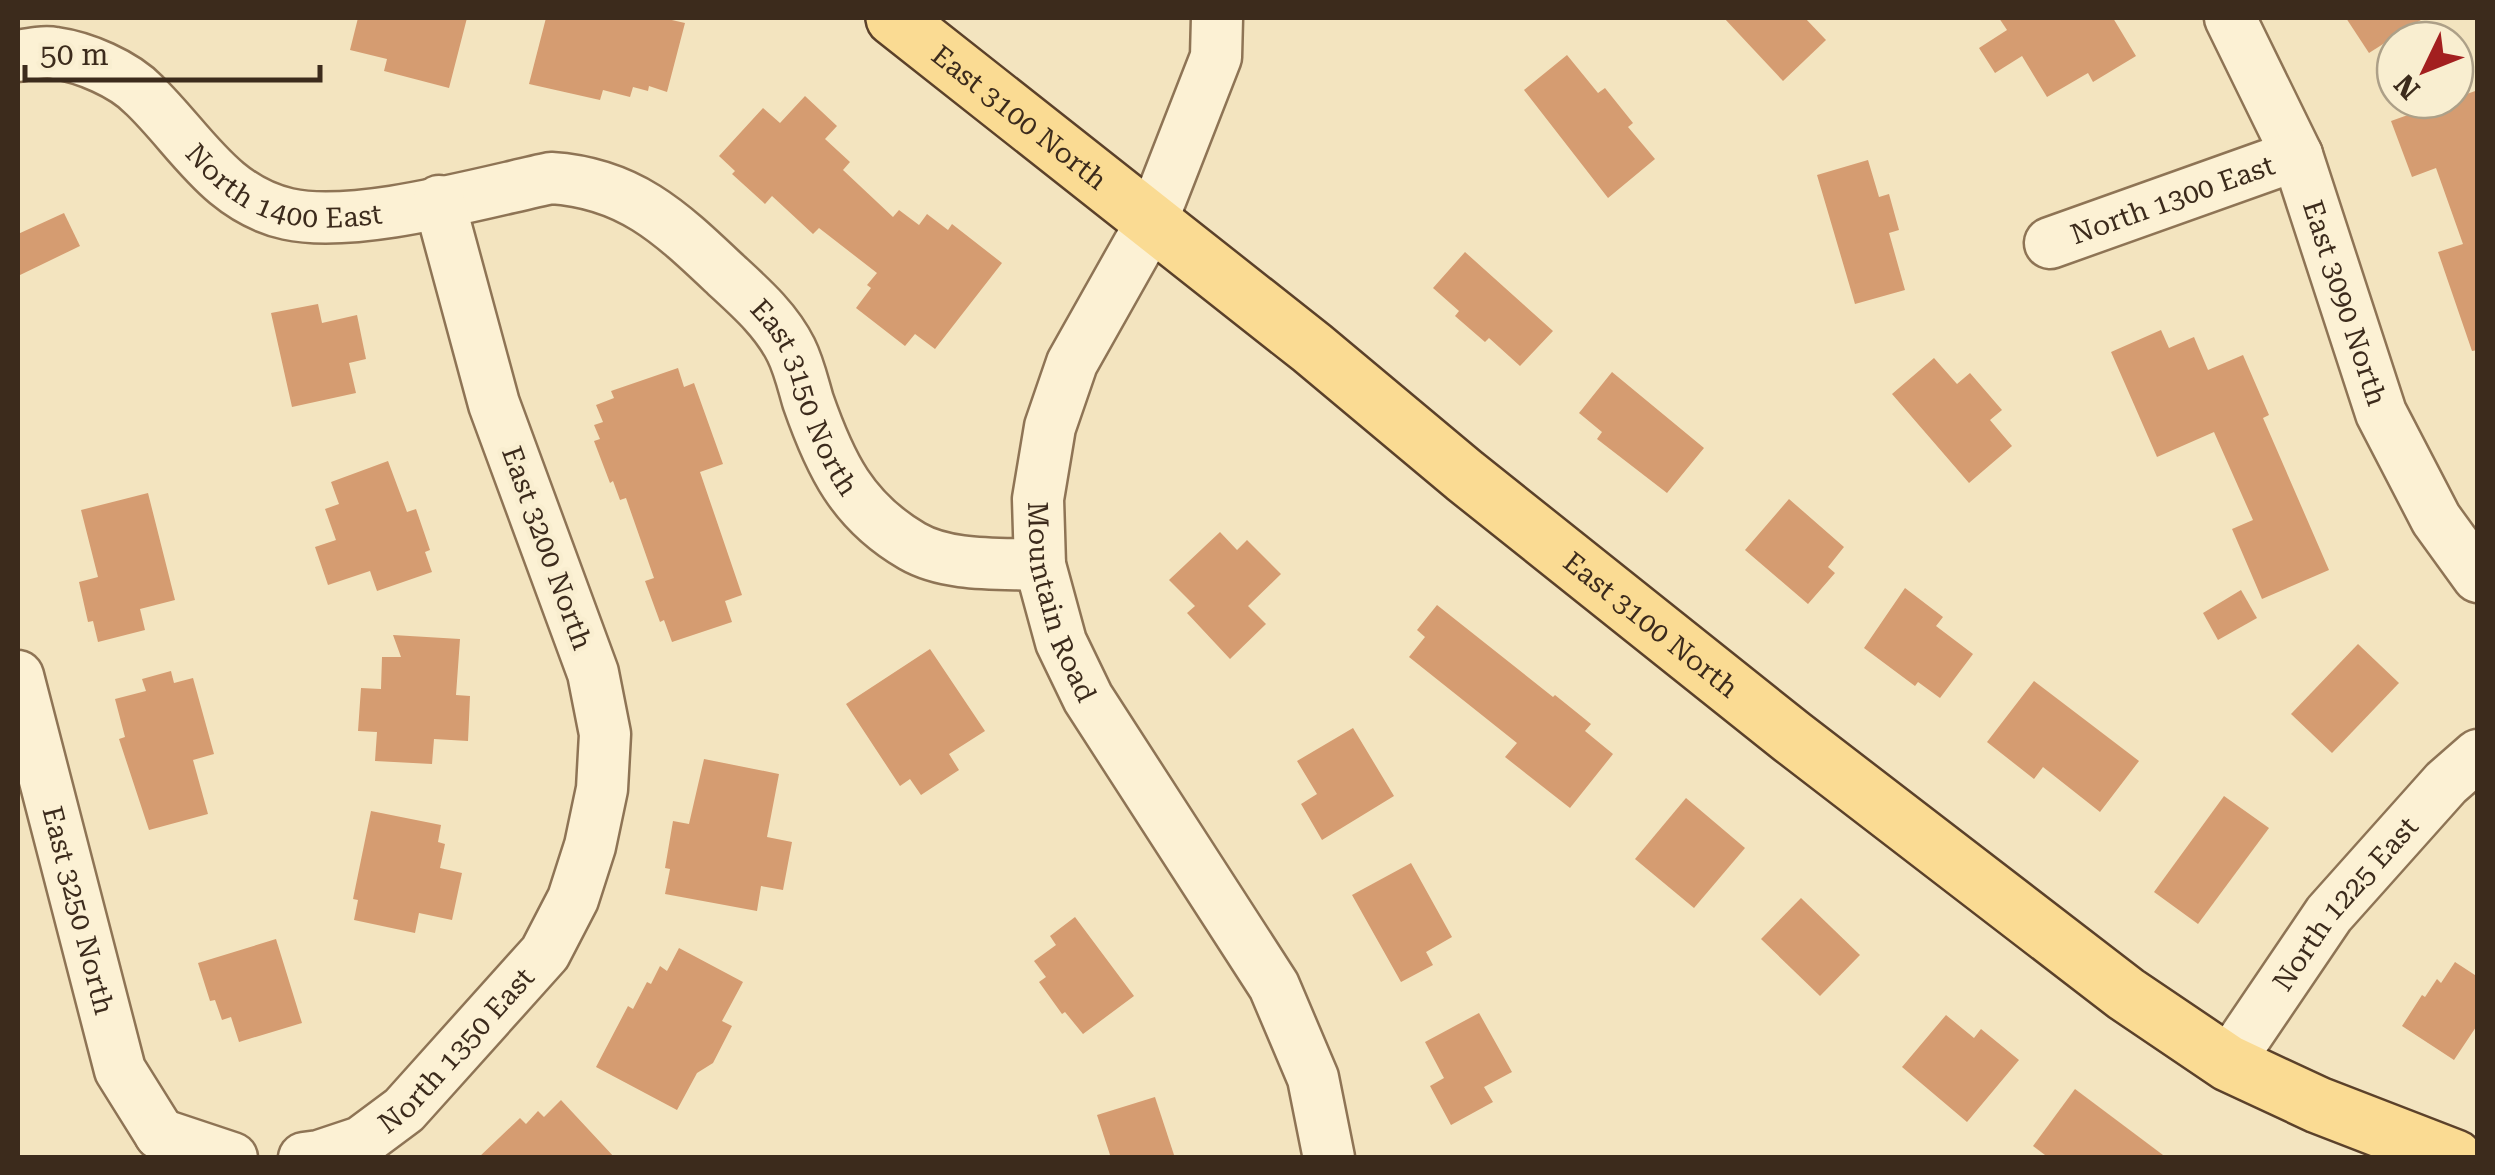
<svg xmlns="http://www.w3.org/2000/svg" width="2495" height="1175" viewBox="0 0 2495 1175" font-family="'Roboto Serif',serif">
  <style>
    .building { fill: #d59c71 }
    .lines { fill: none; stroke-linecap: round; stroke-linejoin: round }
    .minor-casing { stroke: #8e7455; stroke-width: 55 }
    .major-casing { stroke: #5b412a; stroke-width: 60 }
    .minor { stroke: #fcf1d4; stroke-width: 50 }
    .major { stroke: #fadb93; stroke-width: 55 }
    .labels { text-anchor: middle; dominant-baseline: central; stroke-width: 9; stroke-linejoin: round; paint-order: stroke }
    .street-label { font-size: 28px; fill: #3c2b1c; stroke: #f9eed0 }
  </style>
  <rect width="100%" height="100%" fill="#f3e4bf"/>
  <g class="building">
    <path d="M358 18H467L449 88 384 71 387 59 350 50Z"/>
    <path d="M546 18H663L685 23 667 92 649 86 648 91 633 87 630 97 603 90 600 100 529 84Z"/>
    <path d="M1724 18H1805L1826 40 1783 81Z"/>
    <path d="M1999 18H2113L2136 56 2093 82 2088 73 2047 97 2022 56 1995 73 1979 48 2007 30Z"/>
    <path d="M2346 18H2424L2369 53Z"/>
    <path d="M1567 55 1598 93 1605 88 1633 123 1628 127 1655 159 1608 198 1524 90Z"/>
    <path d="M2478 90V350L2472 351 2438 252 2463 244 2436 168 2412 177 2391 121Z"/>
    <path d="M805 96 837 126 825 139 850 162 843 170 893 217 899 210 919 225 927 214 948 230 952 224 1002 263 935 349 915 334 905 346 856 308 871 288 867 285 877 273 819 228 813 234 772 196 765 204 732 174 735 171 719 156 763 108 780 123Z"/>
    <path d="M1868 160 1879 197 1889 194 1899 230 1889 233 1905 290 1855 304 1817 175Z"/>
    <path d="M64 213 80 246 18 276V234Z"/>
    <path d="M1465 252 1553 331 1520 366 1489 338 1485 342 1455 316 1459 311 1433 288Z"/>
    <path d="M318 304 322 323 357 315 366 359 349 363 356 393 292 407 271 313Z"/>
    <path d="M2161 330 2169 348 2194 337 2208 370 2243 355 2269 415 2263 418 2329 570 2262 599 2232 529 2253 520 2214 432 2157 457 2111 352Z"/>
    <path d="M1934 358 1957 384 1970 373 2002 410 1990 420 2012 446 1969 483 1892 394Z"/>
    <path d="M678 368 684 387 694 383 723 464 700 472 742 595 725 601 732 622 672 642 664 620 660 622 645 581 654 578 626 498 620 500 613 481 610 483 594 441 600 439 594 425 603 422 596 405 614 398 611 391Z"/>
    <path d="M1612 372 1704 448 1667 493 1597 439 1602 432 1579 413Z"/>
    <path d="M388 461 407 512 416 509 430 550 425 552 432 572 377 591 370 571 328 585 315 547 336 540 325 509 339 504 331 482Z"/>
    <path d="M148 493 175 600 140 609 145 630 98 642 93 621 88 622 79 582 98 577 81 510Z"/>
    <path d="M1789 499 1844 547 1828 567 1835 573 1808 604 1745 550Z"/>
    <path d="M1220 532 1237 550 1247 540 1281 574 1248 606 1266 624 1230 659 1187 613 1195 606 1169 580Z"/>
    <path d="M1905 588 1943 617 1936 626 1973 654 1940 698 1918 682 1915 686 1864 648Z"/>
    <path d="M2241 590 2257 618 2218 640 2203 613Z"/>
    <path d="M1437 605 1553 697 1555 695 1591 724 1585 731 1613 754 1570 808 1505 757 1517 743 1409 657 1425 637 1417 630Z"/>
    <path d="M393 635 460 639 456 695 470 696 468 741 434 739 432 764 375 761 377 732 358 731 361 688 381 689 382 657H401Z"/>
    <path d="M2358 644 2399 683 2332 753 2291 714Z"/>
    <path d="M930 649 985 731 949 754 959 770 921 795 910 779 900 786 846 704Z"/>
    <path d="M171 671 174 683 193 678 214 754 193 760 208 814 149 830 119 739 125 737 115 699 146 691 142 679Z"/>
    <path d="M2034 681 2139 761 2100 812 2043 767 2034 779 1987 742Z"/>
    <path d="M1353 728 1394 796 1322 840 1301 804 1317 794 1297 761Z"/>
    <path d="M704 759 779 774 767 837 792 842 783 890 761 886 757 911 665 894 670 869 665 868 673 821 689 824Z"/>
    <path d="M2224 796 2269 828 2198 924 2154 892Z"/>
    <path d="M1686 798 1745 848 1694 908 1635 859Z"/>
    <path d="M371 811 441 825 438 842 445 844 440 868 462 873 452 920 419 913 415 933 354 920 358 900 353 899Z"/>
    <path d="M1411 863 1452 937 1426 952 1433 965 1401 982 1352 895Z"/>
    <path d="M1801 898 1860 955 1820 996 1761 939Z"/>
    <path d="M1075 917 1134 996 1083 1034 1065 1012 1062 1014 1039 982 1046 977 1034 961 1056 945 1050 936Z"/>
    <path d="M276 939 302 1023 239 1042 231 1017 222 1020 215 1000 210 1001 198 963Z"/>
    <path d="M679 948 743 982 722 1021 732 1026 713 1063 697 1073 677 1110 596 1067 628 1006 633 1009 647 982 651 984 660 966 667 971Z"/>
    <path d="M2455 962 2478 977V1024L2454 1060 2402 1026 2422 995 2425 997 2437 979 2441 983Z"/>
    <path d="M1479 1013 1512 1072 1484 1087 1493 1102 1451 1125 1430 1086 1444 1078 1425 1042Z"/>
    <path d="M1946 1015 1974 1038 1981 1029 2019 1060 1967 1122 1902 1067Z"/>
    <path d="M2075 1089 2167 1158H2049L2033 1146Z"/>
    <path d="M1155 1097 1175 1158H1111L1097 1115Z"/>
    <path d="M561 1100 615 1158H478L520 1118 526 1124 538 1111 544 1117Z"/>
  </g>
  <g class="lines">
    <g class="minor-casing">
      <g id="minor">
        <path id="s1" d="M1217 18 1216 57 1152 221 1072 363 1050 427 1038 499 1040 565 1061 642 1088 698 1274 986 1313 1078 1329 1158"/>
        <path id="s2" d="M2230 18 2297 155 2381 413 2436 519 2478 577"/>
        <path id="s3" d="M18 56C29 54 44 51 55 53 84 57 124 74 144 95 190 139 220 199 288 214 355 229 481 193 551 178 630 183 671 223 726 275 751 298 776 320 791 350 799 366 803 384 808 401 830 464 852 511 912 546 948 567 1000 563 1040 565"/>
        <path id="s4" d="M2050 243 2297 155"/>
        <path id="s5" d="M18 676 120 1070 160 1134"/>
        <path id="s6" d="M2228 1063 2329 914 2446 783 2478 755"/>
        <path d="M160 1134 232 1158"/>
        <path id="s7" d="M304 1158 319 1156 361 1142 404 1110 545 953 573 899 590 846 602 789 605 734 593 673 494 404 439 201"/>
      </g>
    </g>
    <g class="major-casing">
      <g id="major">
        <path id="s8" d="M894 18 1312 348 1465 476 1792 737 2126 994 2228 1063 2318 1105 2455 1158"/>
      </g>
    </g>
    <use href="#minor" class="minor"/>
    <use href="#major" class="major"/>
  </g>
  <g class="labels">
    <g class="street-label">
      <text stroke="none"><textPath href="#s8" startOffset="160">East 3100 North</textPath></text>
      <text stroke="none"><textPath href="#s3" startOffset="315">North 1400 East</textPath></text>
      <text stroke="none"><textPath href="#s4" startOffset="130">North 1300 East</textPath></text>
      <text stroke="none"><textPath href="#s2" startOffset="308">East 3090 North</textPath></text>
      <text stroke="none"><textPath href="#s3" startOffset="948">East 3150 North</textPath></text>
      <text transform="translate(547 548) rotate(70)">East 3200 North</text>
      <text stroke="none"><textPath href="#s1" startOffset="625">Mountain Road</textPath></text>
      <text stroke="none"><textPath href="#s8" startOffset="970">East 3100 North</textPath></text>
      <text stroke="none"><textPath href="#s6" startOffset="198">North 1225 East</textPath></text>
      <text stroke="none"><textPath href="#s5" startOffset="242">East 3250 North</textPath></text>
      <text stroke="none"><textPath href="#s7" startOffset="192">North 1350 East</textPath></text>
    </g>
  </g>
  <rect width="2495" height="1175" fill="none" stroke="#3c2b1c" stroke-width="40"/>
  <g transform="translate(2425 70) rotate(227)"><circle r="48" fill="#f9eed0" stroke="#ada088" stroke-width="2.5"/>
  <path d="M0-8L18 38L0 25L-18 38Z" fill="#a31f1f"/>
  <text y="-15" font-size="28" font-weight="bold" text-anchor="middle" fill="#3c2b1c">N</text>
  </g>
  <path d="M25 65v15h295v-15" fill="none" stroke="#3c2b1c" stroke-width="5"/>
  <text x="40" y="65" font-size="30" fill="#3c2b1c" stroke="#f9eed0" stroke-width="8" paint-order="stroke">50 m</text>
</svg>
